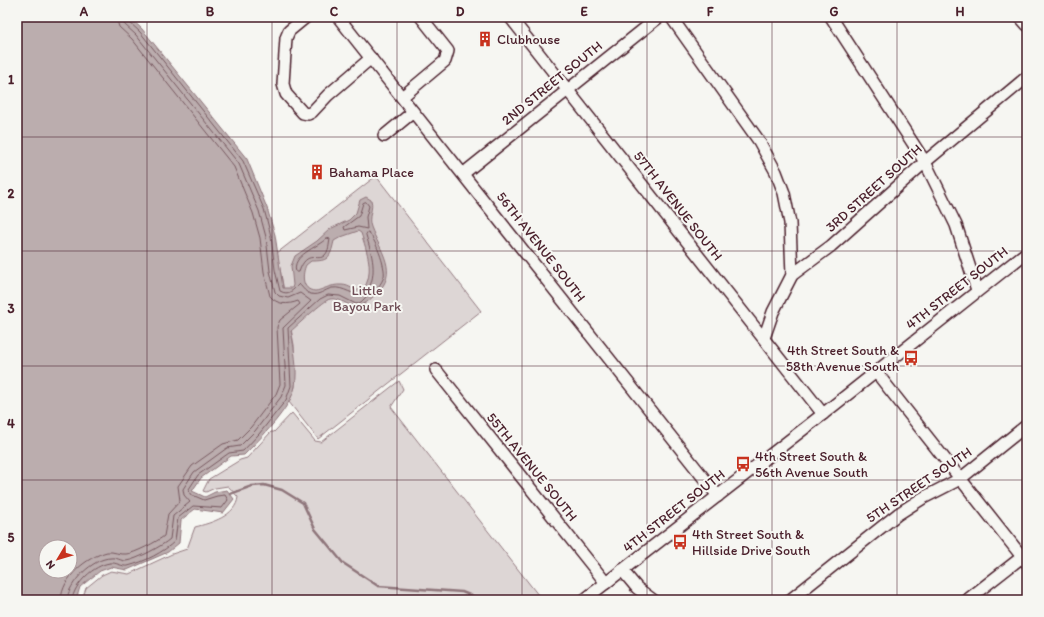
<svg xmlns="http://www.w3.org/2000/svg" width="1044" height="617" viewBox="0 0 1044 617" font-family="Itim,sans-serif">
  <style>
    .green { fill: #ddd6d5; stroke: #947a80 }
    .water { fill: #bbadae; stroke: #8e747a; fill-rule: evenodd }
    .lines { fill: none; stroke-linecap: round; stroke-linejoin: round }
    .shore { stroke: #77585f; stroke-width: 1 }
    .stream { stroke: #8e747a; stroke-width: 2.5 }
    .minor-casing { stroke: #4a1f2b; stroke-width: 14 }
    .minor { stroke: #f6f6f2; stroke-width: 11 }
    .grid { fill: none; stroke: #4a1f2b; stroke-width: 1; stroke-opacity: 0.55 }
    .labels { text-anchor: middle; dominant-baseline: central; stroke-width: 4; stroke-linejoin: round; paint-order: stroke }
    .poi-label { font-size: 14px; fill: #4a1f2b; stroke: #f6f6f2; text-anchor: start }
    .street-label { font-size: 14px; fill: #4a1f2b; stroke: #f6f6f2 }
    .park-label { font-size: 14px; fill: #6f4d56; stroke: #f6f6f2 }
    .neatline { fill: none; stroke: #4a1f2b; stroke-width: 1.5 }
    .grid-label { font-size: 13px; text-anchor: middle; font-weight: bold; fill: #4a1f2b }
  </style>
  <rect width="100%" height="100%" fill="#f6f6f2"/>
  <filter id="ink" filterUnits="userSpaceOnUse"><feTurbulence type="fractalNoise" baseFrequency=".025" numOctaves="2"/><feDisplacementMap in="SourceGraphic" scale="8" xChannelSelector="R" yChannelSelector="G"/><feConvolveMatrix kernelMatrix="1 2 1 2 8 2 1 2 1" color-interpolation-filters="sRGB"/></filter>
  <g filter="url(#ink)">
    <g class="green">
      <path d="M376 176 481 311 318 439 289 402 295 387 294 345 277 253Z"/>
      <path d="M399 381 403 389 391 407 542 600H82L86 588 102 575 111 571 129 574 172 554 187 549 195 527C211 523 236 516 238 497L228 486 215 488 206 492 203 491 209 479 240 460 247 458 271 432H274L292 413 315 441 321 442Z"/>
    </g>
    <path class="water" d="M17 17H129L142 29 247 159 267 208 275 235 283 288H292L293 285 291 266 295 256 317 241 330 229 349 220 356 213 360 200 366 197 371 200C374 209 367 217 371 227 380 251 400 272 376 294 370 300 364 305 356 308 348 305 338 297 330 299 324 300 298 325 291 331 294 347 298 370 295 386 292 407 259 440 244 455L231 456 201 478 192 491 205 497 215 492 227 490 234 499 223 513 195 509 181 520 179 543 168 552 127 570 111 567 100 571 80 587 76 600H17ZM358 231 361 233C367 252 375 272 363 290 354 292 350 285 342 285 330 284 321 291 315 291 301 290 302 274 306 265L311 261C328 261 330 259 334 241L341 237ZM46 547H70V571H46Z"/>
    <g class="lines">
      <g class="shore">
        <path d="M366 202 369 206 366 217 367 229 358 227 345 230 344 227 359 216 363 203Z"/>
        <path d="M368 232C375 238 386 267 384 276 382 284 375 291 369 295L367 292C378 273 372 255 366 235Z"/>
        <path d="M327 238 330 239C329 244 329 251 325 255 318 263 307 248 299 272H296C291 255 317 248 327 238Z"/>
        <path d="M61 600C62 577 87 557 107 552 114 551 119 555 126 554 134 554 158 541 164 536L168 514 180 501 178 486 192 466 223 444 238 440 251 427 276 394 280 384 277 327 280 320 300 304 298 301C288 305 277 305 270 296L264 272 260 238 253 213 234 167 132 39 119 27 116 17"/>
        <path d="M67 600C68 583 93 558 111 558 116 557 121 561 126 561 136 560 162 546 170 539L173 516 190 502 184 495 183 489 194 472 227 448 240 446 255 431 281 397 286 385 283 328 311 301 300 293 288 298 279 296 275 292 270 271 266 237 259 211 239 164 136 35 124 24 122 17"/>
        <path d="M72 600C74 584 94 565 110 563 116 562 122 567 128 566 144 562 164 552 175 541L178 518 193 506 222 508 228 500 225 495 217 496 204 500 190 494 189 489 198 475 229 453 243 451 259 434 286 400 291 386 288 328 320 299 328 295 340 296 356 304 361 302 367 296 365 294C353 297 344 286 332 288 324 290 319 296 311 294 306 293 303 288 299 284 293 290 289 296 280 291L275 270 271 236 264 209 243 161 140 32 128 21 127 17"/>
      </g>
      <path class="stream" d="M230 494 252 486 264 485 282 490 303 503 315 529 343 563 378 586 462 592 482 600"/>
      <g class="minor-casing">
        <g id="minor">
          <path d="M306 17 289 31 286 38 283 84 286 94 303 113 308 114 312 112 328 95 371 58"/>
          <path d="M338 17 718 496"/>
          <path d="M510 17 823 414"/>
          <path d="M671 17 759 141 776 172 784 193 790 223 792 275"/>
          <path d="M831 17 925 162 956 225 977 290"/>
          <path d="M1020 17 1027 25"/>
          <path d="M402 97 445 61 448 51 421 17"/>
          <path d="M384 136 413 112"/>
          <path d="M464 173 659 17"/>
          <path d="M764 338 773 312 792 275 831 246 925 162 1027 77"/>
          <path d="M436 370 606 583"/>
          <path d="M876 372 1027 563"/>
          <path d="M622 570 637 588 653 600"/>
          <path d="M584 600 823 414 1027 252"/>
          <path d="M790 600 898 514 923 498 960 479 1027 425"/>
          <path d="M967 600 1022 557"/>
        </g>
      </g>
      <use href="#minor" class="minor"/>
    </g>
  </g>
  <path class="grid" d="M147 17V600M272 17V600M397 17V600M522 17V600M647 17V600M772 17V600M897 17V600M17 137H1027M17 251H1027M17 366H1027M17 480H1027"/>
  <defs>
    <g id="building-bare" transform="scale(1.2)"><path d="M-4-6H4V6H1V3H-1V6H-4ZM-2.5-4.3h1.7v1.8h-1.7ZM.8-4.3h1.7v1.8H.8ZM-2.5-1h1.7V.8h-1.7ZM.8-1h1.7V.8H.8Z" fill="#c8321e" stroke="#f6f6f2" stroke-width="2.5" paint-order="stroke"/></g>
    <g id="bus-bare" transform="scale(1.2)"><path d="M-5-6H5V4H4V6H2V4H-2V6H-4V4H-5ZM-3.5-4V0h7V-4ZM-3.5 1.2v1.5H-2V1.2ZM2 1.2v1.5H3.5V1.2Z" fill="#c8321e" stroke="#f6f6f2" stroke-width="2.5" paint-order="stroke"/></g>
  </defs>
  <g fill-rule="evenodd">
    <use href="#building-bare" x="485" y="39"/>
    <use href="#building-bare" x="317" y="172"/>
    <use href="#bus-bare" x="911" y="358"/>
    <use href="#bus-bare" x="743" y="464"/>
    <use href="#bus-bare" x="680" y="542"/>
  </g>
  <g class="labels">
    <g class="poi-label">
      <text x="497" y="39">Clubhouse</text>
      <text x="329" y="172">Bahama Place</text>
      <text x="899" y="350" text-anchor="end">4th Street South &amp;<tspan x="899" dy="16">58th Avenue South</tspan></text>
      <text x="755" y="456">4th Street South &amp;<tspan x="755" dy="16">56th Avenue South</tspan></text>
      <text x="692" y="534">4th Street South &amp;<tspan x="692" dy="16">Hillside Drive South</tspan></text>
    </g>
    <g class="street-label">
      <text transform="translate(552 83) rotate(-39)">2ND STREET SOUTH</text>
      <text transform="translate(874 188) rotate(-42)">3RD STREET SOUTH</text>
      <text transform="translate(678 206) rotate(52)">57TH AVENUE SOUTH</text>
      <text transform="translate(541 247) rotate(52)">56TH AVENUE SOUTH</text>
      <text transform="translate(957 288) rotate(-38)">4TH STREET SOUTH</text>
      <text transform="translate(532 467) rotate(51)">55TH AVENUE SOUTH</text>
      <text transform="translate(919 485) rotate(-34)">5TH STREET SOUTH</text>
      <text transform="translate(674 511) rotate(-38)">4TH STREET SOUTH</text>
    </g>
    <g class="park-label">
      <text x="367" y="290">Little<tspan x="367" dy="16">Bayou Park</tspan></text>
    </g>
  </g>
  <rect width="1044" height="617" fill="none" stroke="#f6f6f2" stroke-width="44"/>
  <g transform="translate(58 559) rotate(232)"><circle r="19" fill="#f6f6f2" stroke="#b1a0a2"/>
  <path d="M0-3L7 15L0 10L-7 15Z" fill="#c8321e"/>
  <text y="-6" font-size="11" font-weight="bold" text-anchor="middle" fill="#4a1f2b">N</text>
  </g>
  <rect x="22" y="22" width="1000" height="573" class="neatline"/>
  <g class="grid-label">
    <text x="84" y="16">A</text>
    <text x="210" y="16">B</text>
    <text x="334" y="16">C</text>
    <text x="460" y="16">D</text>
    <text x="584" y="16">E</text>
    <text x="710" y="16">F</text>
    <text x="834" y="16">G</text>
    <text x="960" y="16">H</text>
    <text x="11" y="84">1</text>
    <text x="11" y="198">2</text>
    <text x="11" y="313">3</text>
    <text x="11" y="428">4</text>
    <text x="11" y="542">5</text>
  </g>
</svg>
